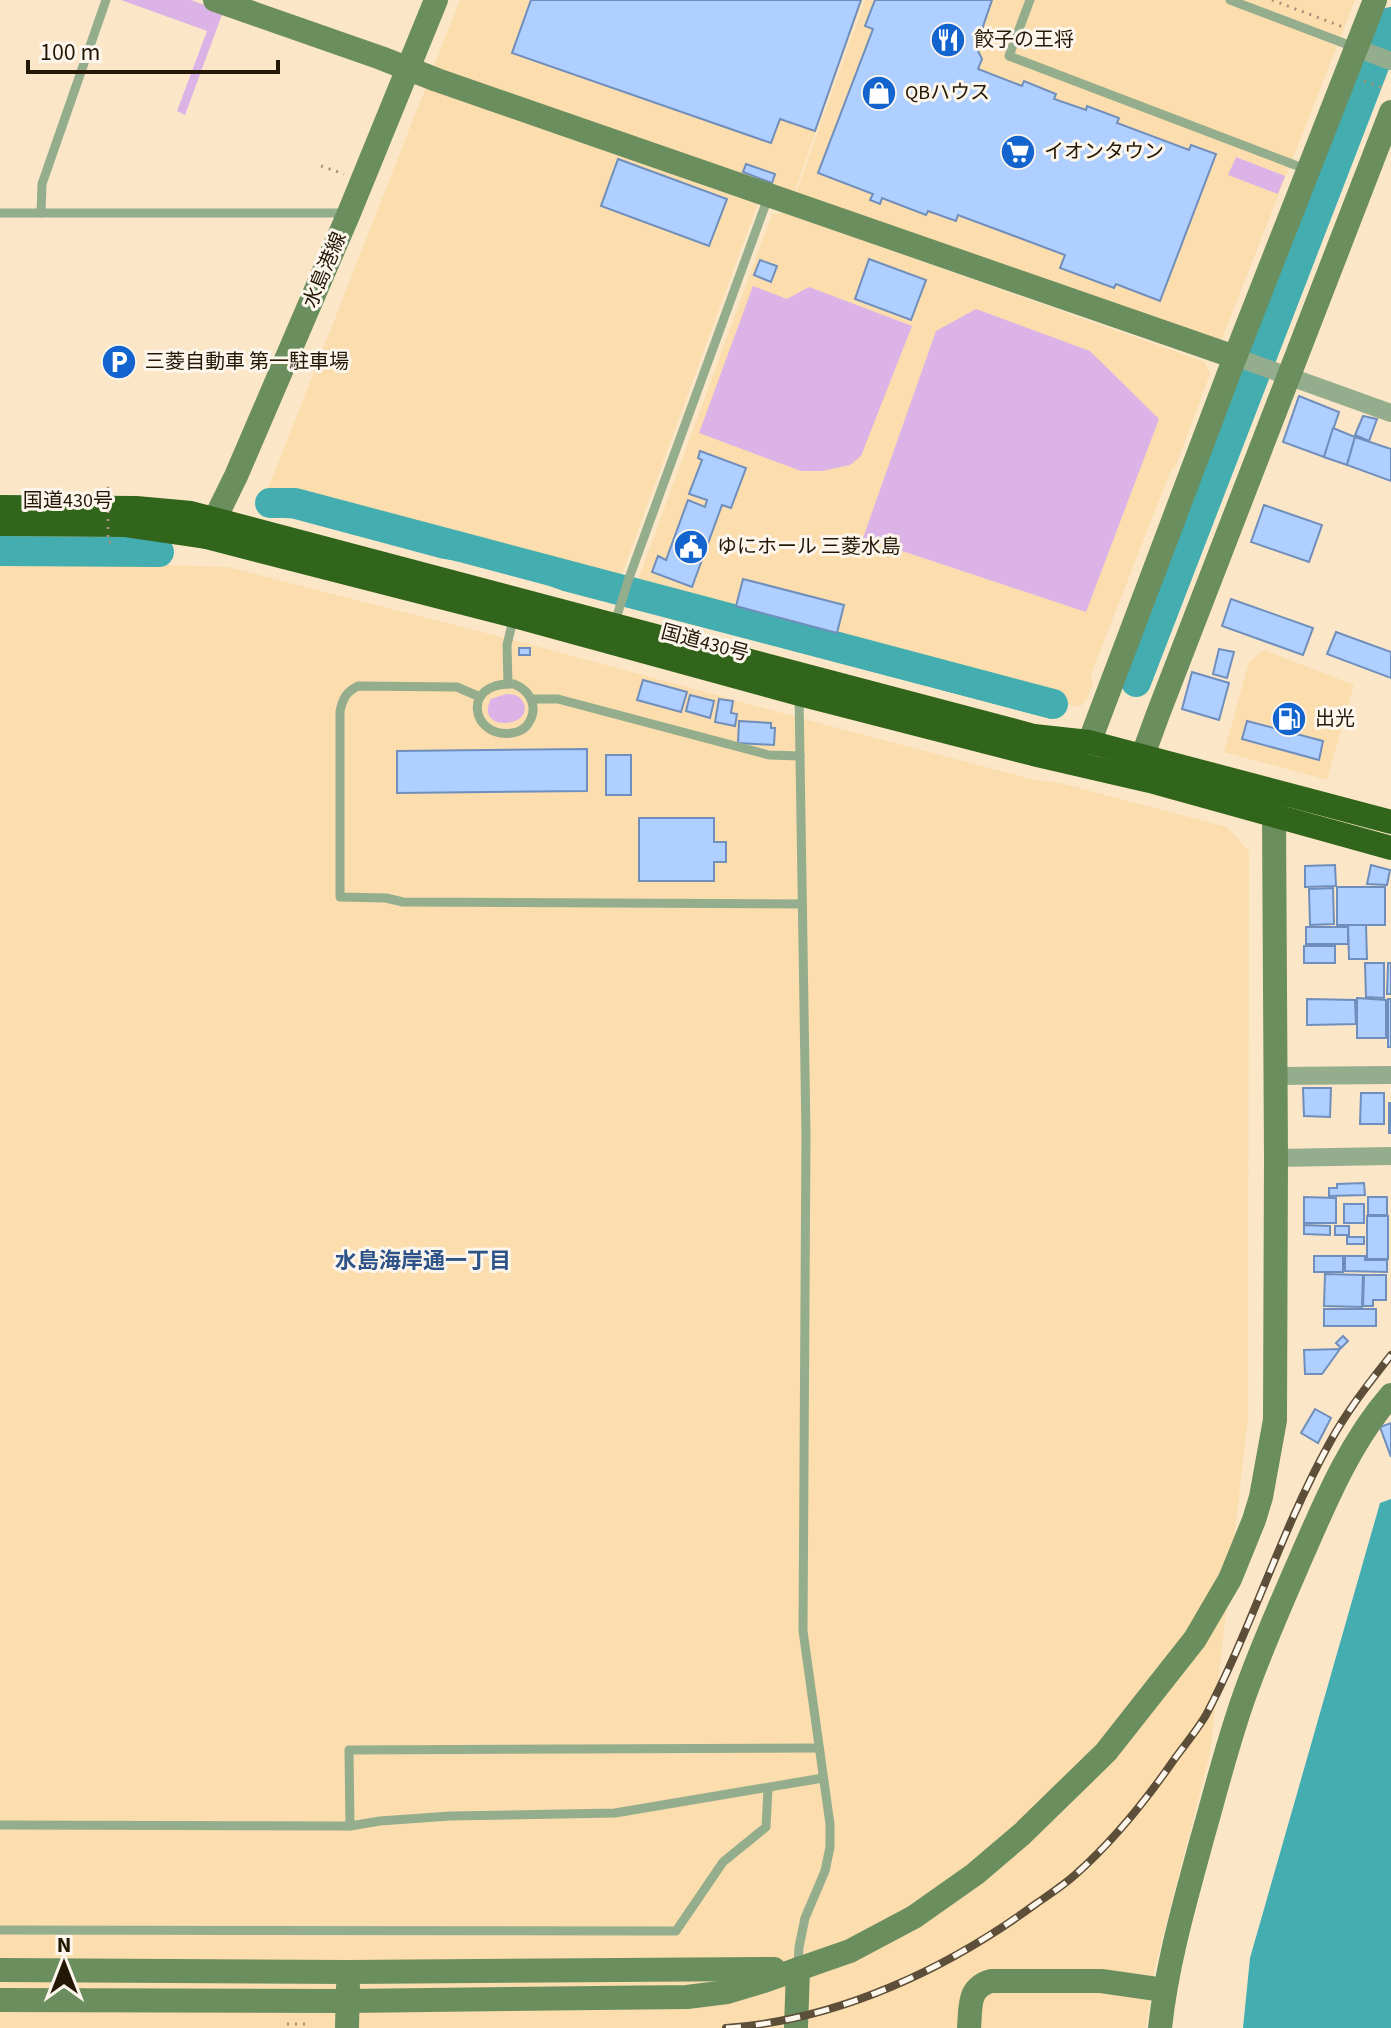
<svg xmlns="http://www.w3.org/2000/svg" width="1391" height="2028" viewBox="0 0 1391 2028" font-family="'Source Sans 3','Noto Sans JP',sans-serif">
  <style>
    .built { fill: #fbddae }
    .green { fill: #dbb3e7 }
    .water { fill: #44adb0 }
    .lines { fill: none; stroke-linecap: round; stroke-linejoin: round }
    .stream { stroke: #44adb0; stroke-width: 5 }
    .river { stroke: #44adb0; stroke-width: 30 }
    .building { fill: #aecfff; stroke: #708ebb; stroke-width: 2 }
    .path { stroke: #a49379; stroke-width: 3; stroke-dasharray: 2 6; stroke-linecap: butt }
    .lane { stroke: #94ad8c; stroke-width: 9 }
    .street { stroke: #94ad8c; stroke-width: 18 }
    .secondary { stroke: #6b8e5e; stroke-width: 24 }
    .highway { stroke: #31651b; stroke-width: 24 }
    .rail-casing { stroke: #5c4e38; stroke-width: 8 }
    .rail { stroke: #fdf6ec; stroke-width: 5; stroke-dasharray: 15; stroke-linecap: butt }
    .path-bridge { stroke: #a49379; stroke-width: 3; stroke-dasharray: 2 6; stroke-linecap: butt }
    .labels { text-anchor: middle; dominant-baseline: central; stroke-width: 6; stroke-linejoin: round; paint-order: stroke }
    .poi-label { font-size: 20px; fill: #241805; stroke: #fdf6ec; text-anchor: start }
    .street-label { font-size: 20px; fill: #241805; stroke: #fdf6ec }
    .neighbourhood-label { font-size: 22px; font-weight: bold; fill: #2e5389; stroke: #fdf6ec }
  </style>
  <rect width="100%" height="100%" fill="#fbe7c8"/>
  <g class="built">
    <path d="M460 0H863L794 193 765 184 619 582 299 495 266 494Z"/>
    <path d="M865 0H1355L1221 341 796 193Z"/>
    <path d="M785 213 1205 362 1210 374 1176 465 1171 470 1091 674 1093 684 1087 699 1080 707 635 588 772 214Z"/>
    <path d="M161 565 228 567 540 647 830 726 1035 780 1060 783 1227 827 1249 851 1248 1417 1210 1754 1154 1971 1146 2028H0V566Z"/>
    <path d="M1264 650 1354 685 1327 780 1224 752 1249 662Z"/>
  </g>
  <g class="green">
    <path d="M121 0H191L223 12 185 115 177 111 207 31Z"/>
    <path d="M1236 157 1285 176 1278 194 1228 175Z"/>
    <path d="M753 286 787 299 809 287 912 326 861 456 850 465 822 471H801L699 433Z"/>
    <path d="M976 309 1090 351 1159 419 1086 612 863 538 936 331Z"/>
    <path d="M506 694C513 694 519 695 523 702 536 728 473 733 491 699Z"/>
  </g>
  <path class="water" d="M1391 1499V2028H1243L1250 1958 1380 1503Z"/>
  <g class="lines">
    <g class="stream">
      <path d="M1269 364 1386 65"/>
      <path d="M274 515 293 516 442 556C482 562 524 573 562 588L1050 716"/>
      <path d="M0 562 163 561"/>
      <path d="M1144 686 1265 374"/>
    </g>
    <g class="river">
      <path d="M270 503H295L1053 704"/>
      <path d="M0 551 159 552"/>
      <path d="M1136 682 1391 22"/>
    </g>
  </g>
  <g class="building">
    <path d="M531 0H861L815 131 780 119 771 143 512 53Z"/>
    <path d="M875 0H992L976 47 982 59 978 69 1022 86 1024 81 1056 94 1054 99 1086 110 1087 106 1119 118 1117 123 1189 150 1191 145 1216 154 1160 301 1116 284 1114 288 1060 268 1065 255 958 215 956 221 928 211 926 215 882 198 880 204 870 200 873 194 818 173 873 29 865 26Z"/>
    <path d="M618 159 727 199 709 246 601 206Z"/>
    <path d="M746 164 775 174 772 183 743 172Z"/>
    <path d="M869 259 926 280 911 320 855 299Z"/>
    <path d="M760 260 777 266 771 282 754 275Z"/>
    <path d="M1299 396 1339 412 1324 457 1283 442Z"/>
    <path d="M1363 416 1377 419 1369 441 1355 435Z"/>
    <path d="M1333 428 1355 437 1347 465 1324 457Z"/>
    <path d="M1355 437 1391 449V481L1347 465Z"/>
    <path d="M700 451 746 468 731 508 722 505 692 587 652 572 658 556 666 560 688 500 705 507 707 500 689 494 702 460 698 458Z"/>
    <path d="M1264 505 1322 525 1309 562 1251 542Z"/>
    <path d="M743 579 844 605 837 633 736 606Z"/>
    <path d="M1231 599 1313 628 1303 655 1222 626Z"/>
    <path d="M1336 632 1391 652V678L1327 654Z"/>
    <rect x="519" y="648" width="11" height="7"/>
    <path d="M1219 649 1234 652 1227 678 1213 674Z"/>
    <path d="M1192 672 1229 683 1219 720 1182 709Z"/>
    <path d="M643 680 687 692 681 712 637 700Z"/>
    <path d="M690 695 714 701 710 718 686 711Z"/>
    <path d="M719 699 733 701 731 713 737 714 735 726 715 722Z"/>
    <path d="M739 721 771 723V728H775L774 745 738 743Z"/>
    <path d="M1247 721 1323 741 1319 760 1242 739Z"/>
    <path d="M587 749V791L397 793V751Z"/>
    <rect x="606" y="755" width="25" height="40"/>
    <path d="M639 818H714V842H726V862H714V881H639Z"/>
    <path d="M1335 865 1336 886 1305 887V866Z"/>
    <path d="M1371 865 1390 870 1387 885 1367 884Z"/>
    <rect x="1337" y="887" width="48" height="38"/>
    <path d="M1333 888 1334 924 1310 925 1309 889Z"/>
    <path d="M1348 925H1366L1367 959H1349Z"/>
    <rect x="1306" y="927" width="42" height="17"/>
    <rect x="1304" y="946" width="31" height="17"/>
    <path d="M1365 963H1384V998L1366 997Z"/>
    <path d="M1388 963H1391V994H1387Z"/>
    <path d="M1357 998 1386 1000V1038H1357Z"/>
    <path d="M1307 999 1355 1000 1356 1024 1307 1025Z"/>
    <rect x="1388" y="999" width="3" height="48"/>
    <path d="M1303 1088H1331L1330 1117 1304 1116Z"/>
    <path d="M1361 1093H1384V1124H1360Z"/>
    <rect x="1389" y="1103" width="2" height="30"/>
    <path d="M1364 1183 1365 1195 1329 1196V1188H1337V1184Z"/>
    <path d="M1304 1197 1336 1198V1223H1304Z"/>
    <rect x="1368" y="1197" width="19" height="18"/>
    <rect x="1344" y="1204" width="20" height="19"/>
    <rect x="1367" y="1216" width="21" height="43"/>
    <path d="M1304 1225 1330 1226V1235L1304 1234Z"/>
    <rect x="1335" y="1226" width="14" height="9"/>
    <rect x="1347" y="1237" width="17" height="7"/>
    <rect x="1314" y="1256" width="29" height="16"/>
    <path d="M1345 1256H1365V1260H1387V1272L1345 1271Z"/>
    <path d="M1325 1274 1363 1275 1362 1307 1324 1306Z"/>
    <path d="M1364 1275H1386V1300H1373V1306H1363Z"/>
    <rect x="1324" y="1309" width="52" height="17"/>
    <path d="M1343 1336 1348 1341 1341 1348 1336 1343Z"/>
    <path d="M1340 1349 1322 1374H1305L1304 1350Z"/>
    <path d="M1315 1409 1331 1418 1318 1443 1301 1433Z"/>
    <path d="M1391 1423V1457L1380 1427Z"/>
  </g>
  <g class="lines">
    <g class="path">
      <path d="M1272 0 1343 27"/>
      <path d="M1364 81 1385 89"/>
      <path d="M321 166 344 174"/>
      <path d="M287 2024H307V2021"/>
    </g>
    <g class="lane">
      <path d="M1030 0 1009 56 1308 170"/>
      <path d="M1230 0 1354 47"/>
      <path d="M0 213H345"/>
      <path d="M41 213 42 184 106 0"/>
      <path d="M614 625 629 578 769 195"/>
      <path d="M508 684 507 645 514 616"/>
      <path d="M514 684C531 691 539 708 528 724 524 730 519 732 512 733 471 739 460 681 514 684Z"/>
      <path d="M480 697 457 687 358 686C346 692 343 698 340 711V897L386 898 403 902 802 904"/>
      <path d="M532 699H558L769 755 800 756"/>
      <path d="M0 1825 350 1826 380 1821 450 1816 615 1813 823 1778"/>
      <path d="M350 1826 349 1750 819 1748"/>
      <path d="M0 1930 676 1931 723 1862 766 1827 768 1789"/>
      <path d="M798 1965 799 1947 805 1918 825 1871 830 1847V1824L803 1631 806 1134 799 695"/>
    </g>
    <g class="street">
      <path d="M1356 48 1391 61"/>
      <path d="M1235 357 1391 413"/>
      <path d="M1275 1076 1391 1075"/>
      <path d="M1276 1158 1391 1156"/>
    </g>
    <g class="secondary">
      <path d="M215 0 381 58 437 80 1235 357"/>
      <path d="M206 537 236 476 349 213 436 0"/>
      <path d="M1083 759 1235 357 1375 0"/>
      <path d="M1136 774 1158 714 1391 112"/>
      <path d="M0 1970 348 1972 774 1969"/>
      <path d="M0 2000 347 2001 687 1997 727 1992 764 1981 850 1951 914 1917 975 1874 1022 1834 1106 1752 1195 1639 1230 1579 1254 1520 1261 1497 1275 1420 1276 1158 1274 816 1277 795"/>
      <path d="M347 2028 348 1987"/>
      <path d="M796 2028 798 1969"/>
      <path d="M969 2028C971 2007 967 1988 991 1981H1101L1164 1990"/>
      <path d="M1160 2028C1167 1963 1185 1902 1202 1839 1216 1790 1228 1741 1245 1694 1262 1646 1283 1599 1303 1553 1327 1498 1351 1441 1391 1395"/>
    </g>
    <g class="highway">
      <path d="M0 507 136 508 191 513 1034 736 1089 742 1391 822"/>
      <path d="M0 524 124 525 206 537 514 616 799 694 1033 754 1150 781 1391 848"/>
    </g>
    <g class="rail-casing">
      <path id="rail" d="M726 2028C839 2020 947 1969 1037 1903 1050 1894 1064 1885 1076 1874 1112 1842 1143 1804 1171 1764 1182 1748 1196 1732 1206 1715 1252 1627 1281 1531 1329 1444 1346 1412 1369 1383 1391 1355"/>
    </g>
    <use href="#rail" class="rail"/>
    <path class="path-bridge" d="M111 542H108V488H112"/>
  </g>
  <defs>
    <g id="restaurant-disc" transform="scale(1.8)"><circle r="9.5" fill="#1364ce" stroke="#fdf6ec"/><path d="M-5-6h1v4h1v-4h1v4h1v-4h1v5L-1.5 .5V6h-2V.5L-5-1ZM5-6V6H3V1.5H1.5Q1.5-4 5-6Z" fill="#fff"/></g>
    <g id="shop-disc" transform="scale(1.8)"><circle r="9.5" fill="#1364ce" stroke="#fdf6ec"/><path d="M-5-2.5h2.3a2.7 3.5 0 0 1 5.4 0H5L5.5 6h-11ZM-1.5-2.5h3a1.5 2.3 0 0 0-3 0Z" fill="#fff"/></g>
    <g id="supermarket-disc" transform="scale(1.8)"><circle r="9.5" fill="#1364ce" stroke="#fdf6ec"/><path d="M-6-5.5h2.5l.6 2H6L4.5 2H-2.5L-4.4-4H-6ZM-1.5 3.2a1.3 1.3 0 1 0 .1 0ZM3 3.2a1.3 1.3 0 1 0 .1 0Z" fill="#fff"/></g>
    <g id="parking-disc" transform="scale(1.8)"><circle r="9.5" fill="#1364ce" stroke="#fdf6ec"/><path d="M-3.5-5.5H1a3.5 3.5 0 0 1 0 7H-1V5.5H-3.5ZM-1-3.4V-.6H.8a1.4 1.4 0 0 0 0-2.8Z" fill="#fff"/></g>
    <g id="civic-disc" transform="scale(1.8)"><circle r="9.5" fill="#1364ce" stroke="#fdf6ec"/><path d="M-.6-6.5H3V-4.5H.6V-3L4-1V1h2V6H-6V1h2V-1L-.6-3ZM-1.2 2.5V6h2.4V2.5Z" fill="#fff"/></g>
    <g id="fuel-disc" transform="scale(1.8)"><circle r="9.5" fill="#1364ce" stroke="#fdf6ec"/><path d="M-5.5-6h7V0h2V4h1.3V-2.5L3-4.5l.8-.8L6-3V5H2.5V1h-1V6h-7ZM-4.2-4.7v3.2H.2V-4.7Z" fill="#fff"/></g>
  </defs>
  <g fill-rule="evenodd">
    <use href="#restaurant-disc" x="948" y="40"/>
    <use href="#shop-disc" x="879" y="93"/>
    <use href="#supermarket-disc" x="1018" y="152"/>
    <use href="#parking-disc" x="119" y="362"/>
    <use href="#civic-disc" x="691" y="547"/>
    <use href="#fuel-disc" x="1289" y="719"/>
  </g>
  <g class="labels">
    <g class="poi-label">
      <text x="974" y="40">餃子の王将</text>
      <text x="905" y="93">QBハウス</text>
      <text x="1044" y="152">イオンタウン</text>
      <text x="145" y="362">三菱自動車 第一駐車場</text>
      <text x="717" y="547">ゆにホール 三菱水島</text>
      <text x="1315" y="719">出光</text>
    </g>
    <g class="street-label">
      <text transform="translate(325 270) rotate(-67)">水島港線</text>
      <text x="68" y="501">国道430号</text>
      <text transform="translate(705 643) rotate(15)">国道430号</text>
    </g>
    <g class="neighbourhood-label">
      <text x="423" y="1261">水島海岸通一丁目</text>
    </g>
  </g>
  <g transform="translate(64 1964)" stroke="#fdf6ec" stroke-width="6" paint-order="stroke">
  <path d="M0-6L14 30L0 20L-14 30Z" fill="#241805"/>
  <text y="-12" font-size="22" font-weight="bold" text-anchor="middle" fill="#241805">N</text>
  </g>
  <path d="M28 60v12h250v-12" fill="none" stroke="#241805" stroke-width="4"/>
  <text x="40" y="60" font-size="24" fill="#241805" stroke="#fdf6ec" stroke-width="6" paint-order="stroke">100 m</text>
</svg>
